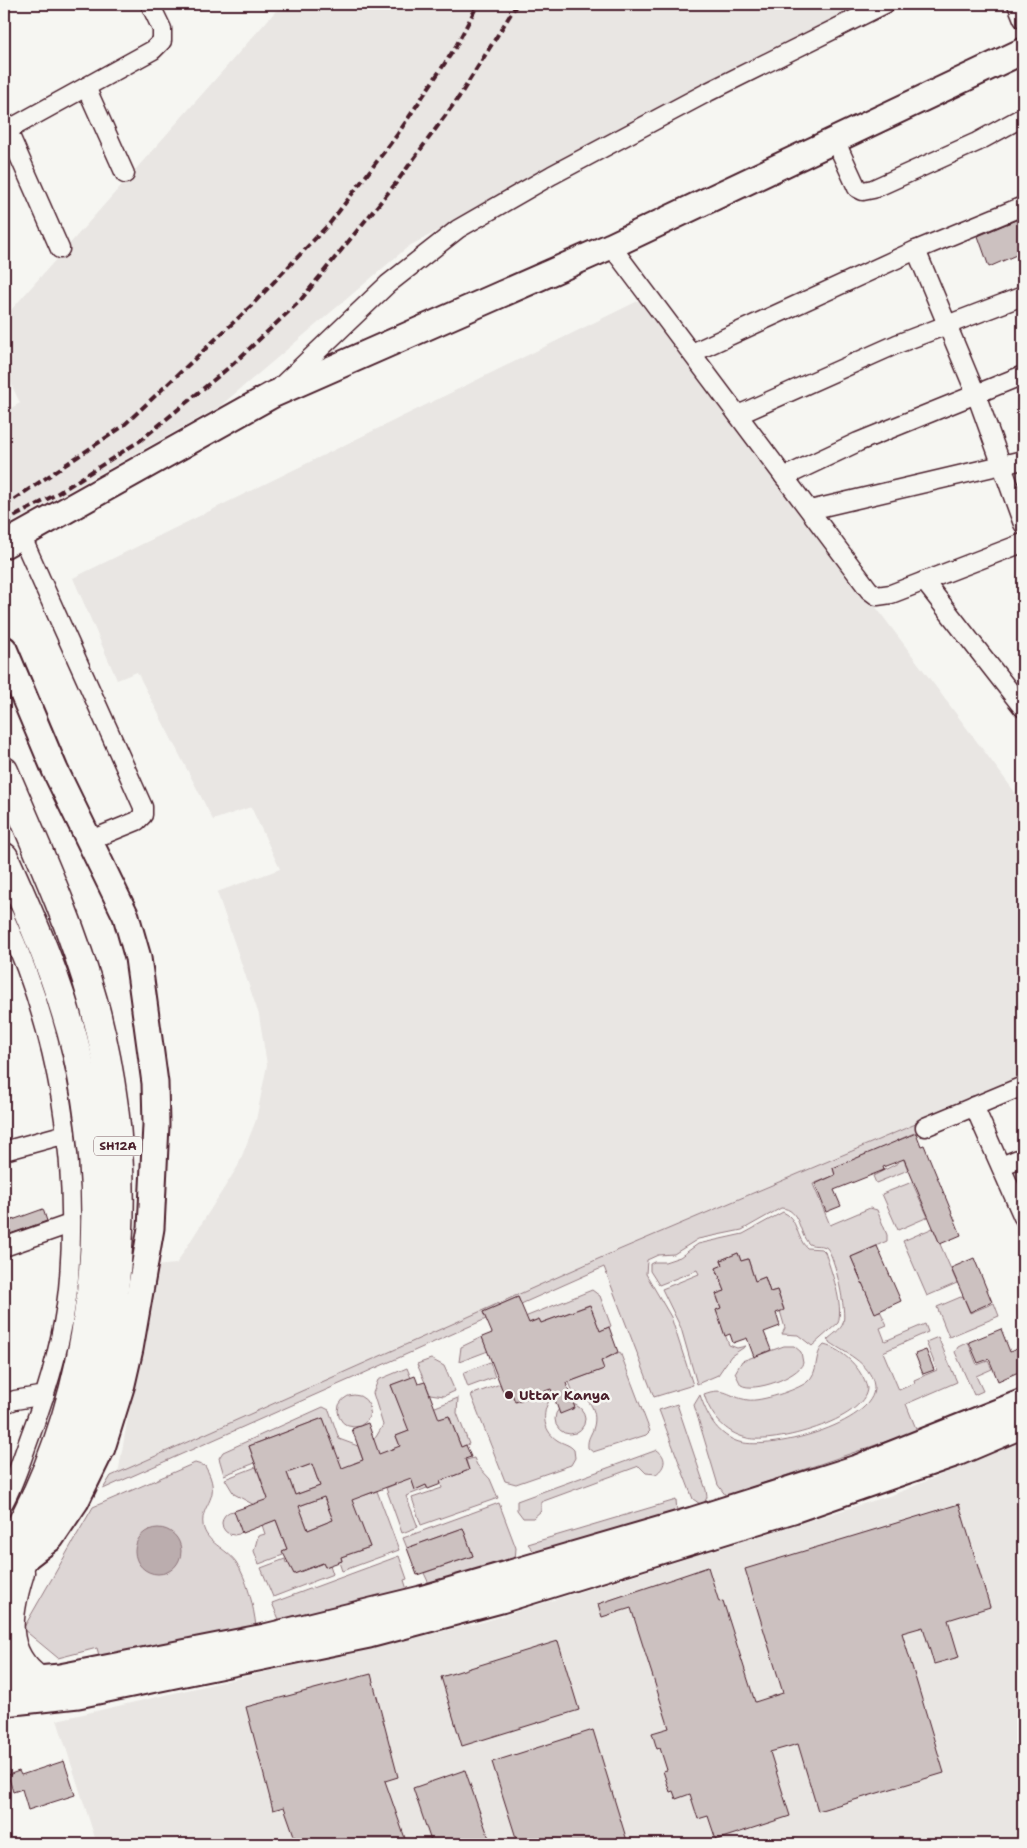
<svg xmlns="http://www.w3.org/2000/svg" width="1027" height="1848" viewBox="0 0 1027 1848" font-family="'Shantell Sans',sans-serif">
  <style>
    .built { fill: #e9e6e3 }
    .green { fill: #ddd6d5; stroke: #947a80 }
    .water { fill: #bbadae; stroke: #8e747a }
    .building { fill: #ccc1c0; stroke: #4a1f2b; fill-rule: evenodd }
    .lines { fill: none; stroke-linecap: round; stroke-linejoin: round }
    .street-casing { stroke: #4a1f2b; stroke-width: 21 }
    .secondary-casing { stroke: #4a1f2b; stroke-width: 29 }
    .primary-casing { stroke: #4a1f2b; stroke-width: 31 }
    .street { stroke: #f6f6f2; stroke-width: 18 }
    .secondary { stroke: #f6f6f2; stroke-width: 25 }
    .primary { stroke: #f6f6f2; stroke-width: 28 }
    .rail { stroke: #4a1f2b; stroke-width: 4; stroke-dasharray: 8 4; stroke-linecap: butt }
    .poi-dot { fill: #4a1f2b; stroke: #f6f6f2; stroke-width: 2 }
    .labels { text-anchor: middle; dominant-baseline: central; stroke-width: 5; stroke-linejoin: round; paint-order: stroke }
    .shield { fill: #f6f6f2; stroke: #7e6067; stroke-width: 1 }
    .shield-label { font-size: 12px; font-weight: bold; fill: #4a1f2b }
    .poi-label { font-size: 14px; font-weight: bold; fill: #4a1f2b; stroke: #f6f6f2; text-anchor: start }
  </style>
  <rect width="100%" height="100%" fill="#f6f6f2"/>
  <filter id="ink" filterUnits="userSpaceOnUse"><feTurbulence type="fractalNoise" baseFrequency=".02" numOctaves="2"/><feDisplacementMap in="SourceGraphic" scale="10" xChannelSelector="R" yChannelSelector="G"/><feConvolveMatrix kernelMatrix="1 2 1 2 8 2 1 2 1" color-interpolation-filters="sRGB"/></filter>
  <g filter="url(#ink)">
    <g class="built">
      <path d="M282 4H873L409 246 219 407 4 527V412L20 403 4 369V318Z"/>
      <path d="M644 298 1023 803V1078L607 1255 118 1474 154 1266 176 1264 238 1166 256 1120 267 1065 259 1015 217 892 280 869 251 807 213 820 137 672 117 680 73 578Z"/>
      <path d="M1023 1441V1844H97L57 1720 483 1622 895 1494Z"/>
    </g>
    <g class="green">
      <path d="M918 1123 921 1130 896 1141 908 1170 876 1183 873 1176 898 1163 891 1144 833 1168 835 1175 813 1184 830 1225 870 1208 877 1210 887 1235V1241L851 1257 875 1312 880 1311 887 1325 880 1328 885 1341 925 1324 928 1332 883 1352 899 1390 915 1383 914 1380 937 1370 926 1342 938 1337 957 1382 906 1404 917 1431 726 1496 718 1485 694 1405 700 1395C707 1415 716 1433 736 1441 765 1453 877 1424 874 1386 871 1362 842 1352 827 1340 832 1335 841 1330 843 1323 847 1312 835 1257 827 1248 822 1244 815 1247 809 1244 798 1233 801 1209 781 1208L742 1230 698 1239 674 1254 658 1255 647 1260 646 1274 671 1317 693 1385 654 1397 604 1267 521 1304 518 1297 483 1312 486 1319 103 1489 111 1476 607 1255Z"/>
      <path d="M912 1182 928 1217 898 1230 882 1194Z"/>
      <path d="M783 1212C798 1218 796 1238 807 1248L822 1249 825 1252C831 1271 844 1304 838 1323L812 1346 798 1335 782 1334 785 1328 780 1311 784 1309 777 1290 770 1292 765 1277 755 1281 748 1259 741 1261 738 1253 721 1260 723 1265 716 1268 725 1291 716 1294 721 1308 716 1310 729 1345 737 1348 746 1346 731 1356 718 1375 697 1384 681 1328 662 1289 699 1274 697 1270 659 1285 650 1271V1264L654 1262H665L680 1257 698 1244 743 1234Z"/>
      <path d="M933 1228 957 1283 927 1296 903 1241Z"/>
      <path d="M592 1290 600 1296 611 1326 600 1331 589 1305 541 1323 539 1319 517 1327 515 1321Z"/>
      <path d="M963 1296 970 1313 994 1303 999 1316 949 1337 937 1307Z"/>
      <path d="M482 1337 488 1351 459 1362 461 1347Z"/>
      <path d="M968 1342 977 1365 988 1361 992 1369 976 1376 983 1391 974 1395 955 1352 958 1347Z"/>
      <path d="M824 1345C844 1350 862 1369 867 1388 866 1420 773 1445 747 1438 725 1433 710 1415 704 1394 725 1386 728 1397 748 1400 760 1402 797 1390 807 1382 820 1372 813 1354 824 1345Z"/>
      <path d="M784 1346H794L801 1352 803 1363C798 1377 754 1393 741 1385L735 1373 742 1361Z"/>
      <path d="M620 1352 650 1431 646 1435 593 1452 588 1448C587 1437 592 1435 594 1426 598 1410 588 1396 573 1392L569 1382 603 1369 601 1361Z"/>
      <path d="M431 1359 444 1366 455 1391 444 1396 430 1394 417 1364Z"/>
      <path d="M490 1362 495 1377 468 1387 463 1373Z"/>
      <path d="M407 1368 411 1378 391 1385 405 1419 458 1398 457 1413 469 1444 461 1447 449 1416 396 1436 403 1453 376 1456 370 1441 376 1437 383 1425 373 1393 378 1380Z"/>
      <path d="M500 1384 504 1394 511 1391 516 1402 549 1390 552 1397C541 1410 542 1430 557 1440 563 1444 569 1444 574 1450L575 1458 571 1465 516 1484 505 1481 471 1395Z"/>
      <circle cx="354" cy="1411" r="16"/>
      <path d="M677 1404 706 1490 707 1497 703 1506 693 1499 659 1410Z"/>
      <circle cx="570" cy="1419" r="15"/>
      <path d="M323 1407 329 1410 339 1439 358 1446 363 1460 354 1463 357 1470 342 1475 323 1418 249 1446 255 1463 224 1475 219 1458 223 1452Z"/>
      <path d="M657 1450C667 1457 666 1467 656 1474L646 1473 639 1466 541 1502V1511L533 1518H523L517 1510V1501Z"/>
      <path d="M474 1458 477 1465 490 1479 498 1498 421 1525 412 1498 442 1488 440 1481 469 1470 466 1460Z"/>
      <path d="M195 1463 205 1466C224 1499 200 1503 203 1525 206 1543 226 1548 236 1562 247 1579 254 1607 256 1627L100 1659 97 1648 58 1658 23 1629 93 1507Z"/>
      <path d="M312 1464 320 1486 295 1495 287 1473Z"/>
      <path d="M256 1467 269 1501 256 1506 234 1494 225 1479Z"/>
      <path d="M408 1469 415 1489 426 1485 427 1488 406 1496 418 1527 402 1533 386 1488 396 1484Z"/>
      <path d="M363 1488 365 1495 377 1491 399 1550 342 1571 339 1562 342 1561 341 1557 370 1547 348 1493Z"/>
      <path d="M324 1497 333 1520 308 1530 299 1506Z"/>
      <path d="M676 1500 677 1512 537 1555 528 1544Z"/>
      <path d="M499 1503 516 1548 515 1561 430 1586 424 1573 473 1556 463 1528 407 1548 403 1538Z"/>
      <circle cx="234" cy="1523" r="12"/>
      <path d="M276 1520 287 1549 282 1551 283 1555 259 1564 254 1551 258 1536 265 1534 262 1525Z"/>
      <path d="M399 1556 407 1579 404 1580 408 1593 281 1624 272 1603Z"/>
      <path d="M285 1559 286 1563 289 1562 294 1574 323 1563 325 1567 330 1565 333 1574 273 1597 261 1568Z"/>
    </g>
    <circle class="water" cx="158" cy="1551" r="23"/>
    <g class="building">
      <path d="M1023 217V252L989 267 978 236Z"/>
      <path d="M916 1133 921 1146 924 1145 961 1235 940 1244 904 1159 883 1167 884 1170 834 1190 841 1206 826 1212 815 1184 835 1175 833 1168Z"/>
      <path d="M43 1209 47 1221 4 1236V1223Z"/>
      <path d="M877 1246 901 1301 875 1313 851 1257Z"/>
      <path d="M738 1253 741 1261 748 1259 755 1281 765 1277 770 1292 777 1290 784 1310 776 1313 780 1326 764 1332 771 1350 754 1357 747 1338 733 1343 730 1334 725 1336 716 1310 721 1308 716 1294 725 1291 716 1268 723 1265 721 1260Z"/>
      <path d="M974 1258 992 1302 970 1312 951 1268Z"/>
      <path d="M518 1297 529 1323 539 1319 541 1323 590 1305 600 1331 609 1327 618 1352 601 1361 604 1369 566 1383 575 1408 560 1414 551 1389 515 1402 511 1391 504 1394 482 1337 492 1333 483 1312Z"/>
      <path d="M1001 1329 1010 1352 1023 1346V1370L998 1381 989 1359 978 1363 969 1342Z"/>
      <path d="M926 1350 934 1370 923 1374 915 1354Z"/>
      <path d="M415 1376 418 1384 425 1382 439 1419 449 1416 461 1447 466 1445 471 1457 465 1459 469 1470 440 1481 441 1484 428 1489 426 1485 415 1490 411 1478 352 1500 370 1547 341 1557 342 1561 325 1567 323 1563 294 1574 282 1551 287 1549 276 1520 242 1533 234 1511 268 1499 249 1446 323 1418 342 1468 363 1460 352 1429 368 1423 379 1454 400 1446 396 1436 409 1431 391 1385ZM312 1464 320 1486 295 1495 287 1473ZM324 1497 333 1520 308 1530 299 1506Z"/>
      <path d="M959 1504 990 1607 948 1620 959 1657 934 1664 923 1627 902 1633 944 1773 818 1811 798 1744 770 1752 790 1816 716 1840 708 1816 698 1819 690 1794 676 1799 673 1791 670 1792 663 1771 667 1770 660 1748 657 1749 652 1733 669 1728 631 1608 602 1617 598 1604 708 1567 719 1602 723 1601 755 1702 783 1693 745 1569Z"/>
      <path d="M463 1528 473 1556 417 1575 407 1548Z"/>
      <path d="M558 1641 579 1710 462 1746 441 1677Z"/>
      <path d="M371 1674 398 1777 385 1781 407 1844H297L284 1807 273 1810 246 1707Z"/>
      <path d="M593 1730 628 1844H518L492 1762Z"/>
      <path d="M64 1761 75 1795 28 1810 22 1789 13 1792 8 1775 19 1771 21 1775Z"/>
      <path d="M465 1770 491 1844H432L413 1788Z"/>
    </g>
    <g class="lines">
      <g class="street-casing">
        <g id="street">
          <path d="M1017 4 1023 19"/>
          <path d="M86 87 125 174"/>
          <path d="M4 122 60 249"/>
          <path d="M4 132 153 50 162 41V29L150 4"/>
          <path d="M835 140 857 188 863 191 873 189 977 142 1023 117"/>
          <path d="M611 246 869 590 877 596 891 594 1023 543"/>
          <path d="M916 250 976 394 1023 524"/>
          <path d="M692 353 916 250 1023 206"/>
          <path d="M281 386 388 284 458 229 552 175 708 92 885 4"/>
          <path d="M738 415 897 344 1023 296"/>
          <path d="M784 477 858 442 1023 375"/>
          <path d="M810 510 1023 460"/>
          <path d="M21 535 143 807V815L137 821 88 841"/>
          <path d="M924 581 1023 708"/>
          <path d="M4 916C58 1032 80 1161 68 1289 63 1337 49 1386 32 1431 23 1455 16 1480 4 1502"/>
          <path d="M974 1106 1023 1217"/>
          <path d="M925 1127 1023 1086"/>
          <path d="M4 1151 66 1134"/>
          <path d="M1001 1166 1023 1157"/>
          <path d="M4 1247 70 1224"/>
          <path d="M4 1404 15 1400 45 1395"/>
        </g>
      </g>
      <g class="secondary-casing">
        <g id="secondary">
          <path d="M4 545 272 395 611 246 1023 51"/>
          <path d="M4 649 55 770 126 916 138 958 155 1083 156 1125 151 1228 130 1349 122 1384 102 1448 76 1501 51 1538 24 1559"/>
          <path d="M4 1682 60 1677 265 1637 421 1599 693 1520 857 1468 1023 1402"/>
          <path d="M4 1703 78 1695 369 1635 501 1600 793 1510 957 1453 1023 1425"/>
        </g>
      </g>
      <g class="primary-casing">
        <g id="primary">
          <path d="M4 771C36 846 71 922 93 1001 147 1200 119 1418 4 1590"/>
          <path d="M4 857C39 934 73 1014 86 1099 111 1254 86 1421 4 1555"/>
          <path d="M20 1572C7 1614 0 1653 38 1680"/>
        </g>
      </g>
      <use href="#street" class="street"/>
      <use href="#secondary" class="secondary"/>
      <use href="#primary" class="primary"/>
      <g class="rail">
        <path d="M4 506 122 427 251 306 330 223 397 135 455 48 478 4"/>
        <path d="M4 522 55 495 141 440 233 364 299 302 396 183 459 97 517 4"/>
      </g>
    </g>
  </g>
  <circle class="poi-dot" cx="509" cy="1395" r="5"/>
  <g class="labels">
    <rect class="shield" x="94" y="1136.5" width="48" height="19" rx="4"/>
    <g class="shield-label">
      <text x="118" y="1146">SH12A</text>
    </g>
    <g class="poi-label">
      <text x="519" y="1395">Uttar Kanya</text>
    </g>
  </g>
  <rect width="1027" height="1848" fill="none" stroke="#f6f6f2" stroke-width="20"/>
  <rect x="10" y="10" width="1007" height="1828" fill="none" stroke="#4a1f2b" stroke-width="2" filter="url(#ink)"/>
</svg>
